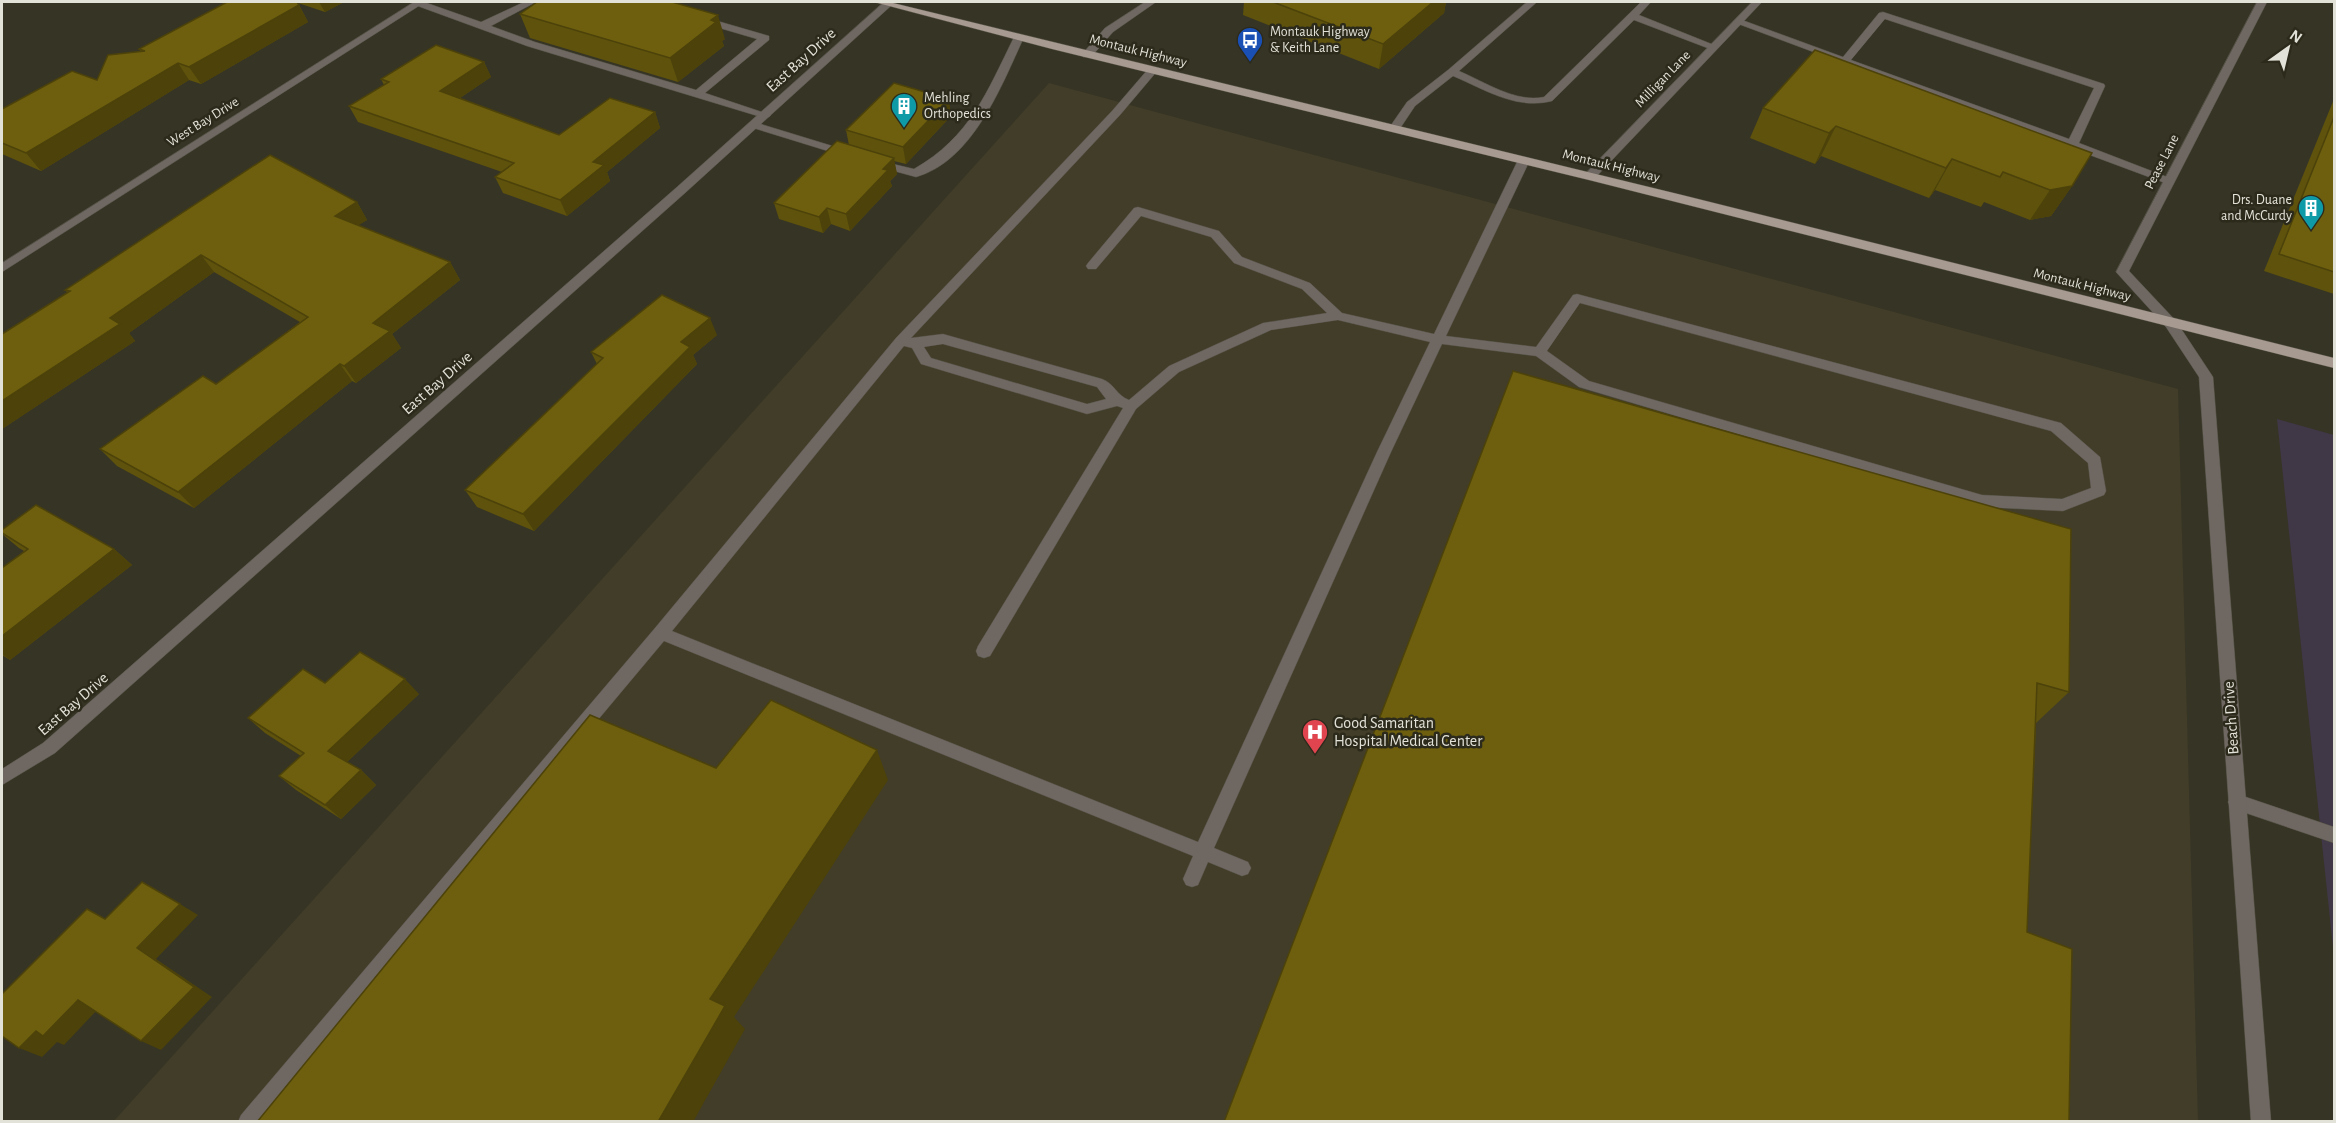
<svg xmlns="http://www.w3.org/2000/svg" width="2336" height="1123" viewBox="0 0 2336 1123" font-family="'Alegreya Sans',sans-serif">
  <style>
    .built { fill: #423d29 }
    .education { fill: #403747 }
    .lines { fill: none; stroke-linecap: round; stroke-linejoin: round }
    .service-casing { stroke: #525042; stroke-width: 1 }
    .minor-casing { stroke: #525042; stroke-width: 1 }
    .primary-casing { stroke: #525042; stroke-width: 1 }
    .service { fill: #6e6762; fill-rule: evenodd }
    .minor { fill: #6e6762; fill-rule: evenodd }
    .primary { fill: #a79a90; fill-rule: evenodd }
    .wall { fill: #5e520c }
    .shaded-wall { fill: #4c420a }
    .building { fill: #6d5f0e; stroke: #4c420a; stroke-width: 1.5 }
    .labels { text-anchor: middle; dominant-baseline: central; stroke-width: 5; stroke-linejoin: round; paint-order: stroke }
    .far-poi-label { font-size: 14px; fill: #e3e2d8; stroke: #2c2a1b; text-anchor: start }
    .far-street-label { font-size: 14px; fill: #e3e2d8; stroke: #2c2a1b }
    .street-label { font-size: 16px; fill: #e3e2d8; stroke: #2c2a1b }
    .poi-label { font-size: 16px; fill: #e3e2d8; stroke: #2c2a1b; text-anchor: start }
  </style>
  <rect width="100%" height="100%" fill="#363425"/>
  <path class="built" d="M1049 83 2178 389 2198 1121 113 1122Z"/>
  <path class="education" d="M2277 419 2334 435V957Z"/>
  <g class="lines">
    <g class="service-casing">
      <g id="service">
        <path d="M415 2H424L481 22 524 2H536L491 26 535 42 696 90 757 39 699 22V18H707L769 36V40L705 93 771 115 769 117H761L527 46 415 5Z"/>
        <path d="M1527 2H1537L1459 71C1485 82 1516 103 1544 97L1641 2H1651L1639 15 1719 47 1710 49 1634 20 1552 101C1516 110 1486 90 1453 76L1415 106 1399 130H1391L1389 128 1407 102 1448 70Z"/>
        <path d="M1883 12 2104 84 2105 86 2079 143 2175 180 2169 184 2165 183 1733 22 1742 20 1843 57 1879 13ZM1885 19 2094 88 2069 139 1851 60Z"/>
        <path d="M1019 34 1024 37C1002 85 973 161 916 177L872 165 870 163 876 160 914 169C970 137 987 92 1014 37Z"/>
        <path d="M1153 67 1158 70 1120 115 911 338 943 334 1102 379C1114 383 1117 396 1129 400L1169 366 1263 323 1327 313 1302 289 1234 263 1211 237 1141 216 1096 269H1088L1086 266 1088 263 1134 208 1138 207 1219 231 1242 257 1310 283 1342 313 1434 334 1518 160 1524 157 1530 160 1446 336 1536 347 1573 295 1577 294 2061 423 2100 457 2106 491 2104 495 2063 511 1982 507 1579 387 1536 356 1442 344 1391 452 1214 848 1248 862 1251 868 1248 874 1242 876 1208 862 1198 885 1192 887 1186 885 1183 879 1193 856 664 641 261 1122H238L241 1115 655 628 896 338 1112 111 1149 68ZM1580 303 2051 431 2088 463 2091 488 2062 499 1982 495 1589 381 1547 351ZM1338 320 1430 342 1377 452 1198 842 672 631 904 346 912 348 921 364 1087 414 1117 406 1123 408 978 646 976 651 978 656 984 658 990 656 1136 409 1179 372 1271 330ZM943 344 1097 387 1106 399 1087 404 931 358 924 347Z"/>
        <path d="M754 122 852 152 854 154 852 156H844L750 127V123Z"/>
        <path d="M2237 794 2334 827V843L2231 808 2228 802 2231 796Z"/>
      </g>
    </g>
    <g class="minor-casing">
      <g id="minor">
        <path d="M414 2H425L2 272V263Z"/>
        <path d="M884 2 893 4 685 193 55 753 2 785V769L43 743 677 187Z"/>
        <path d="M1145 2H1156L1113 32 1091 57H1083V53L1105 28Z"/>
        <path d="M1752 2H1762L1594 179H1586V173Z"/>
        <path d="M2257 2H2267L2129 271 2176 321 2213 377 2271 1122H2251L2199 377 2166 327 2116 272Z"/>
      </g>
    </g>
    <g class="primary-casing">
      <path id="primary" d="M874 2H889L1682 195 2334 358V368L1589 180 1052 49Z"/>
    </g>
    <use href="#service" class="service"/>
    <use href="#minor" class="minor"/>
    <use href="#primary" class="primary"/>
  </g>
  <g class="wall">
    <path d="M227 2H344L325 12 298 3 308 22 201 84 189 80 41 171 2 154V109L97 80 141 52 139 49Z"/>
    <path d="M1244 2H1446L1444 13 1379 69 1243 15Z"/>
    <path d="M520 14 725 39 722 41 724 46 678 82 530 38Z"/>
    <path d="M1815 50 2072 186 2051 216 2030 220 1984 202 1981 207 1935 190 1929 198 1821 156 1815 164 1750 138 1763 108Z"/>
    <path d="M484 62 491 77 460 98 559 135 655 112 660 128 607 172 610 181 567 216 503 193 495 177 502 172 358 122 349 106 384 85 381 79Z"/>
    <path d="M2334 99V294L2264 271Z"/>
    <path d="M951 116 906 164 894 161 897 174 890 181 892 186 850 231 831 224 823 233 779 219 774 203 849 145 846 130Z"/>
    <path d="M357 202 367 220 358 225 450 262 460 280 392 334 401 348 356 383 352 381 194 508 117 466 100 449 216 384 300 322 214 272 129 333 135 341 2 429V334L68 293 65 290Z"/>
    <path d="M717 335 693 355 697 364 534 531 477 507 465 490 597 364 591 352Z"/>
    <path d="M1513 371 2069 692 2036 723 2027 932Z"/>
    <path d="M2 530 114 549 132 565 10 660 2 655V568L24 551 19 548 2 534Z"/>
    <path d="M325 683 419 694 347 762 361 770 376 785 341 819 296 790 279 776 301 756 265 733 248 718Z"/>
  </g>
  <g class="shaded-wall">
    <path d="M297 2 308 22 201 84 189 67Z"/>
    <path d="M319 2H344L325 12Z"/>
    <path d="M1433 2H1446L1444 13 1379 69 1383 44Z"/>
    <path d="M718 15 725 39 722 41 724 46 678 82 670 58 711 20Z"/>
    <path d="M484 62 491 77 448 106 440 91Z"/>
    <path d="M178 63 189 80 41 171 26 153Z"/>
    <path d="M949 99 951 116 906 164 903 147Z"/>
    <path d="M655 112 660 128 607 172 610 181 567 216 560 200 593 162Z"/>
    <path d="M1836 126 1821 156 1815 164 1829 133Z"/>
    <path d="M894 158 897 174 890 181 892 186 850 231 846 214 883 169Z"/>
    <path d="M1952 159 1935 190 1929 198 1946 168Z"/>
    <path d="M2072 186 2051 216 2030 220 2050 190Z"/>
    <path d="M357 202 367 220 346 233 335 216Z"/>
    <path d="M827 208 831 224 823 233 819 217Z"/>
    <path d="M201 255 214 272 129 333 135 341 2 429V401L110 318Z"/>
    <path d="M450 262 460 280 392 334 401 348 356 383 344 366 373 323Z"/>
    <path d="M710 318 717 335 693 355 697 364 534 531 523 514 681 342Z"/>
    <path d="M340 364 352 381 194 508 178 492Z"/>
    <path d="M114 549 132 565 10 660 2 654V636Z"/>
    <path d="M405 679 419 694 344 765 328 751Z"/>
    <path d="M877 750 888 780 734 1017 745 1029 693 1122H658L710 999Z"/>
    <path d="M361 770 376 785 341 819 325 805Z"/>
    <path d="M180 904 198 915 156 959 212 997 161 1050 141 1041 137 948Z"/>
    <path d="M78 1000 98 1009 64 1045 57 1042 42 1057 19 1048 36 1031Z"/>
  </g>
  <g class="building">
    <path d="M227 2H297L299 5 189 67 178 63 26 153 2 143V109L72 71 97 80 108 55 145 51 139 49Z"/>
    <path d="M537 2H672L718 15 711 20 716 22 670 58 520 14Z"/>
    <path d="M1273 2H1433L1383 44Z"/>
    <path d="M436 45 484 62 440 91 559 135 610 98 655 112 593 162 604 165 560 200 495 177 514 163 349 106 389 82 381 79Z"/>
    <path d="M1815 50 2092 153 2072 186 2050 190 2003 172 2000 177 1952 159 1946 168 1836 126 1829 133 1763 108Z"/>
    <path d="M894 83 949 99 903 147 846 130Z"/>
    <path d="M2334 117V272L2279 254Z"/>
    <path d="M837 141 894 158 883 169 888 170 846 214 827 208 819 217 774 203Z"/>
    <path d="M270 155 357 202 335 216 450 262 373 323 390 331 344 366 340 364 178 492 100 449 203 376 216 384 308 317 201 255 110 318 120 324 2 401V334L70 291 65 290Z"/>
    <path d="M662 295 710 318 681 342 690 347 523 514 465 490 603 358 591 352Z"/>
    <path d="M1513 371 2071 529 2069 692 2037 683 2027 932 2072 949 2069 1122H1224Z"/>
    <path d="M36 505 114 549 2 636V568L28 549 2 533V530Z"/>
    <path d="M360 652 405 679 328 751 361 770 325 805 279 776 304 753 248 718 303 669 325 683Z"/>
    <path d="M771 700 877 750 710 999 725 1006 658 1122H257L590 715 716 768Z"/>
    <path d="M142 882 180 904 137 948 194 987 141 1041 78 1000 43 1036 36 1031 19 1048 2 1036V994L87 909 105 919Z"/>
  </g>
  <defs>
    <g id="bus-pin" transform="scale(1.35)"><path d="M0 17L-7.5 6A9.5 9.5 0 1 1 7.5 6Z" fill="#1a4fb4" stroke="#2c2a1b"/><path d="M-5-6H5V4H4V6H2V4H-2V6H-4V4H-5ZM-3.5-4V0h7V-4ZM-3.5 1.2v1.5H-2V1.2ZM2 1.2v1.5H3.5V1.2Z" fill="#fff"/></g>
    <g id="building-pin" transform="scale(1.35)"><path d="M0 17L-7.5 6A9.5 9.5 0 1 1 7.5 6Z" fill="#0f9aa8" stroke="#2c2a1b"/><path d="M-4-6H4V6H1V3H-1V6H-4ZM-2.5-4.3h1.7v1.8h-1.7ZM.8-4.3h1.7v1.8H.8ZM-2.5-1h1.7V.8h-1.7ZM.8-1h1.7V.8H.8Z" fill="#fff"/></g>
    <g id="hospital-pin" transform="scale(1.35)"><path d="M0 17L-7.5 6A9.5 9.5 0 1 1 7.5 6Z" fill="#e0444e" stroke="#2c2a1b"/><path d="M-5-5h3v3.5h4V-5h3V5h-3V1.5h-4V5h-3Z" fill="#fff"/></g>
  </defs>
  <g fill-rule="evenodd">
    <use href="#bus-pin" x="1250" y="40"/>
    <use href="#building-pin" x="904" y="106"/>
    <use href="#building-pin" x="2311" y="208"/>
    <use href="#hospital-pin" x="1315" y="732"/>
  </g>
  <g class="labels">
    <g class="far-poi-label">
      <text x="1270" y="32">Montauk Highway<tspan x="1270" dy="16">&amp; Keith Lane</tspan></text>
      <text x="924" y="98">Mehling<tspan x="924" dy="16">Orthopedics</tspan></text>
      <text x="2292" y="200" text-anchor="end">Drs. Duane<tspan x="2292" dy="16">and McCurdy</tspan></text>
    </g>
    <g class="far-street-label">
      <text transform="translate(1138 51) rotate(14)">Montauk Highway</text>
      <text transform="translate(1663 79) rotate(-46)">Milligan Lane</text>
      <text transform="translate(203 122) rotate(-32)">West Bay Drive</text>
      <text transform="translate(2162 162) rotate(-63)">Pease Lane</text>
      <text transform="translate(1611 166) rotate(14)">Montauk Highway</text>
      <text transform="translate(2082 285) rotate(14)">Montauk Highway</text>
    </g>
    <g class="street-label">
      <text transform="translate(801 60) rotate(-42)">East Bay Drive</text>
      <text transform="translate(437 383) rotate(-41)">East Bay Drive</text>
      <text transform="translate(73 704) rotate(-41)">East Bay Drive</text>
      <text transform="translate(2231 718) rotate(-94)">Beach Drive</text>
    </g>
    <g class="poi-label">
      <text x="1334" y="723">Good Samaritan<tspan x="1334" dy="18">Hospital Medical Center</tspan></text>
    </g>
  </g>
  <rect width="2336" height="1123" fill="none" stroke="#e3e2d8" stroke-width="6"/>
  <g transform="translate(2288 48) rotate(34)" stroke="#2c2a1b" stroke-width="4.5" paint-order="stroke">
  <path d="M0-4.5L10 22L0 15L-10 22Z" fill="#e3e2d8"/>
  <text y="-9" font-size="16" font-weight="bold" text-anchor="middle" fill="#e3e2d8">N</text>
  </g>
</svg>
